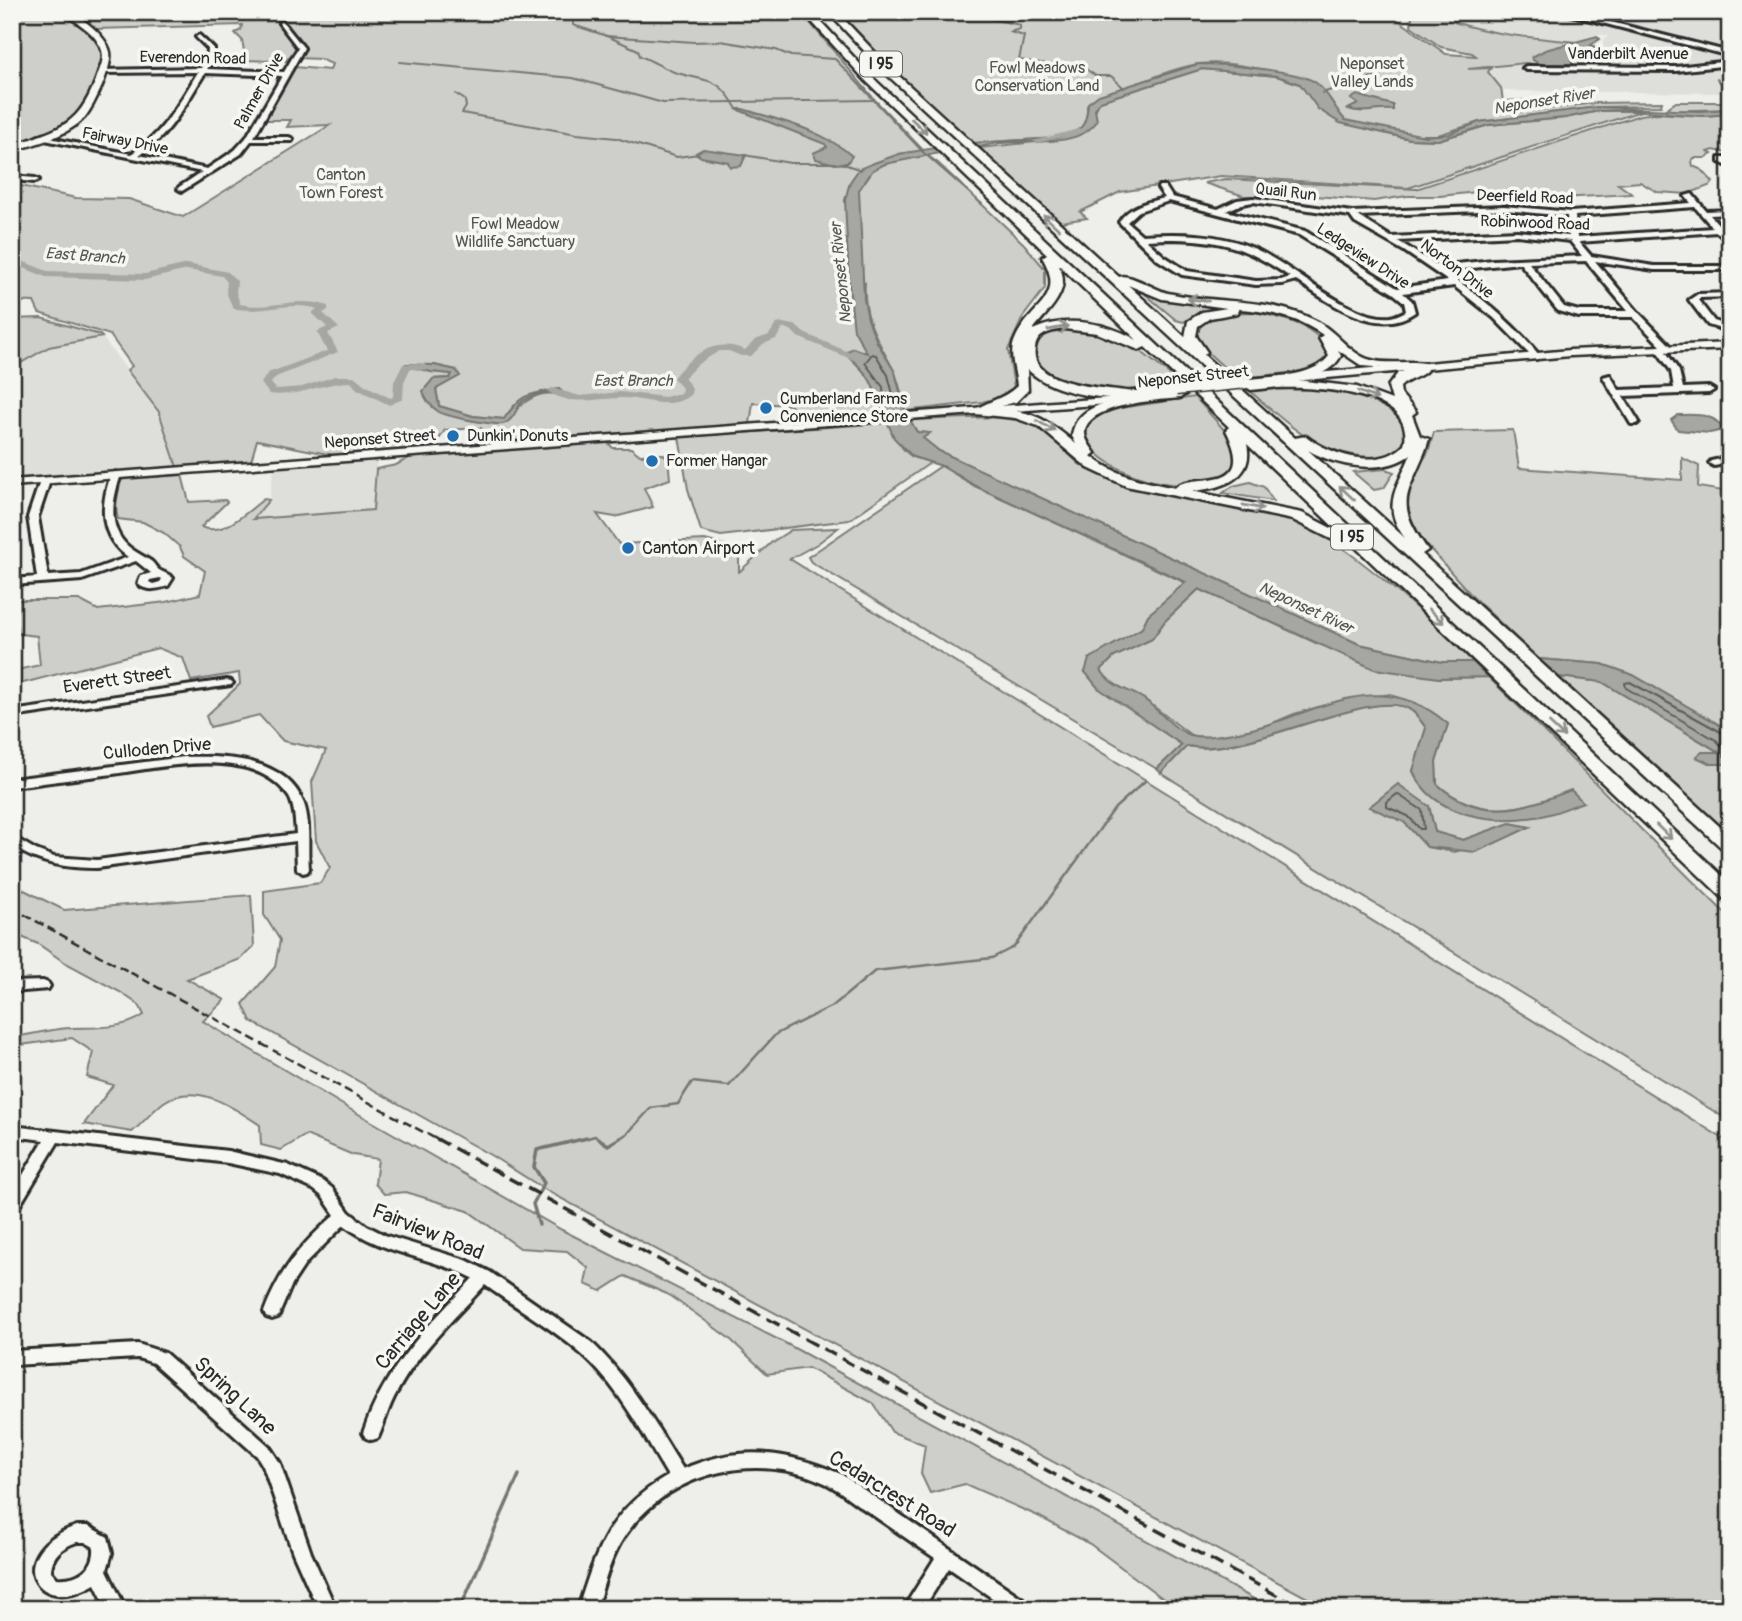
<svg xmlns="http://www.w3.org/2000/svg" width="1742" height="1621" viewBox="0 0 1742 1621" font-family="Pangolin,sans-serif">
  <style>
    .built { fill: #dededb }
    .green { fill: #cececa; stroke: #7c7c7a; stroke-width: 2; fill-rule: evenodd }
    .water { fill: #a6a6a3; stroke: #757573; stroke-width: 2 }
    .lines { fill: none; stroke-linecap: round; stroke-linejoin: round }
    .shore { stroke: #5c5c5b; stroke-width: 2 }
    .stream-far2 { stroke: #757573; stroke-width: 2 }
    .stream-far1 { stroke: #757573; stroke-width: 2.5 }
    .stream { stroke: #757573; stroke-width: 3.5 }
    .river { fill: #a6a6a3; fill-rule: evenodd }
    .minor-casing { stroke: #2b2b2b; stroke-width: 6 }
    .major-casing { stroke: #2b2b2b; stroke-width: 5 }
    .highway-casing { stroke: #2b2b2b; stroke-width: 5 }
    .minor { fill: #f6f6f2; fill-rule: evenodd }
    .major { fill: #f6f6f2; fill-rule: evenodd }
    .highway { fill: #f6f6f2; fill-rule: evenodd }
    .rail-far1 { stroke: #2b2b2b; stroke-width: 2.5; stroke-dasharray: 9 4.5; stroke-linecap: butt }
    .rail { stroke: #2b2b2b; stroke-width: 3.5; stroke-dasharray: 14 7; stroke-linecap: butt }
    .major-bridge-casing { stroke: #2b2b2b; stroke-width: 13; stroke-linecap: butt }
    .major-bridge { stroke: #f6f6f2; stroke-width: 10 }
    .oneway { stroke: #90908e }
    .poi-dot { fill: #1f6fb2; stroke: #f6f6f2; stroke-width: 2.5 }
    .labels { text-anchor: middle; dominant-baseline: central; stroke-width: 7; stroke-linejoin: round; paint-order: stroke }
    .far-street-label { font-size: 16px; fill: #2b2b2b; stroke: #f6f6f2 }
    .shield { fill: #f6f6f2; stroke: #686867; stroke-width: 2 }
    .shield-label { font-size: 16px; font-weight: bold; fill: #2b2b2b }
    .far-park-label { font-size: 16px; fill: #545453; stroke: #f6f6f2 }
    .far-water-label { font-size: 16px; font-style: italic; fill: #565655; stroke: #f6f6f2 }
    .far-poi-label { font-size: 16px; fill: #2b2b2b; stroke: #f6f6f2; text-anchor: start }
    .poi-label { font-size: 18px; fill: #2b2b2b; stroke: #f6f6f2; text-anchor: start }
    .street-label { font-size: 18px; fill: #2b2b2b; stroke: #f6f6f2 }
    .near-street-label { font-size: 21px; fill: #2b2b2b; stroke: #f6f6f2 }
  </style>
  <rect width="100%" height="100%" fill="#eeeeea"/>
  <filter id="ink" filterUnits="userSpaceOnUse"><feTurbulence type="fractalNoise" baseFrequency=".0143" numOctaves="2"/><feDisplacementMap in="SourceGraphic" scale="14" xChannelSelector="R" yChannelSelector="G"/><feConvolveMatrix kernelMatrix="1 2 1 2 8 2 1 2 1" color-interpolation-filters="sRGB"/></filter>
  <g filter="url(#ink)">
    <g class="built">
      <path d="M1456 12H1730V93L1504 91 1490 71 1494 66 1526 63 1576 65 1573 59 1579 51 1603 49V40L1608 36 1599 34 1578 40H1565L1503 33 1459 23Z"/>
      <path d="M102 337 159 412 177 467 12 479V368L49 347Z"/>
      <path d="M377 459 373 510 252 519 269 500 274 466Z"/>
    </g>
    <g class="green">
      <path d="M12 12H60L86 31 105 51C103 64 98 75 92 88 75 130 52 131 12 147Z"/>
      <path d="M73 12H801L875 100 924 151 899 154 905 159 927 155 938 163 1024 244 1045 269V288L1023 317 1008 350 1015 393 982 402 905 411C902 398 900 382 893 369 877 338 863 320 865 283L858 289 875 359 853 348 846 353C861 368 877 381 876 404L885 413 795 420 791 405 753 403 750 424 488 444 485 432 481 428 445 430 434 447 333 455 257 440 251 461 177 467 159 412 127 370 132 366 110 335 39 313 34 302 12 301V184L76 198 129 199 183 217 330 125 287 127 291 120H263L294 67 330 70 332 64 320 59 298 58 306 49 287 24 278 25 296 48 286 61 232 60 245 56 242 40 235 33 241 30 242 25 95 29 87 22 91 20 80 18ZM405 364 434 365 456 370 448 382 436 389 439 406 473 416 504 419C521 393 529 395 559 389L569 399C541 383 520 404 502 424 483 422 448 419 434 408L433 379 450 378 452 374 431 372Z"/>
      <path d="M839 12H1387L1446 54 1476 56 1472 53 1441 47 1411 26 1412 18 1402 12H1450L1456 19 1454 22C1494 35 1535 38 1577 42L1533 57 1542 65 1525 63 1468 69 1491 68 1488 72 1501 88 1503 101 1530 100 1529 106 1515 108 1520 112 1595 103 1662 102 1661 106 1597 107 1479 122 1438 135H1412L1389 130H1370L1410 139 1438 140 1489 125 1565 118 1599 111H1641L1408 188 1221 176 1120 192 1080 212 1087 218 1061 222 979 148 1054 140 1084 133 1100 101 1202 69 1277 76 1299 84 1296 76C1264 71 1232 60 1199 64 1168 68 1117 93 1087 106 1088 130 1078 131 1057 138L973 143 894 71Z"/>
      <path d="M1676 102H1730V109L1663 111Z"/>
      <path d="M1657 113 1703 116 1730 114V154L1714 150 1708 152 1712 154 1705 158H1694L1692 161 1693 166 1702 170 1713 182 1711 185 1688 194 1657 192 1640 182 1618 184 1632 194 1561 198 1477 192 1440 196H1407L1374 201 1316 196H1244L1204 183 1226 179 1416 189 1640 115Z"/>
      <path d="M1145 294 1187 303 1230 305 1183 322 1176 320Z"/>
      <path d="M1254 312C1285 318 1318 325 1332 356L1312 370 1237 379 1204 349 1196 337C1202 311 1233 313 1254 312Z"/>
      <path d="M41 318 100 335 102 337 49 347 12 368V319Z"/>
      <path d="M1078 327 1124 338 1183 385C1148 388 1115 394 1080 386 1064 383 1021 363 1037 340 1045 329 1065 329 1078 327Z"/>
      <path d="M1315 386C1337 390 1362 393 1383 404 1400 413 1418 442 1392 453 1371 462 1338 453 1318 444 1296 433 1269 408 1250 391Z"/>
      <path d="M1195 397 1233 440 1238 462C1231 470 1223 478 1212 481 1172 494 1097 472 1082 432L1087 420 1100 411Z"/>
      <path d="M998 417 1032 422 1048 434 1079 464 1110 479 1140 488 1302 521C1360 556 1425 613 1473 662H1442L1359 644 939 451 922 438 929 433 917 432 910 420Z"/>
      <path d="M888 423C894 434 901 451 913 457 920 460 924 458 930 463L849 520 721 536 701 531 688 489 679 437Z"/>
      <path d="M1513 430 1519 468 1682 480V458L1699 466 1698 487 1730 492V731L1633 675 1602 664 1539 659 1474 598 1415 532 1408 515 1407 504 1412 479 1428 452 1434 432Z"/>
      <path d="M607 442 613 448H631L640 455 663 454 668 458 670 479 644 488 653 507 615 517 597 514 619 544 705 540 739 549V572L772 542 791 530 838 528 817 544 790 559 1730 1143V1609H1328L549 1192 492 1156 251 1021 243 1004 275 967 280 940 264 915V891L320 883 330 868 316 841 312 782 326 750 283 741 259 715 210 727 206 716 240 684 239 673 191 681 183 658 158 648 12 686V671L40 665 37 636 12 633V600H79L98 610 166 602 200 594 205 571 184 556 180 547 164 533 143 522 118 519C113 501 120 497 119 481L125 478 182 475 189 502 225 500 227 502 201 527C224 537 246 512 264 499L269 500 253 519 373 510 376 469 396 465 411 457Z"/>
      <path d="M941 466 975 486 1186 583 1148 615 1142 628 1085 672 1182 745 1157 769 811 562 808 557Z"/>
      <path d="M1385 469 1394 472 1384 488 1374 490 1353 472Z"/>
      <path d="M1250 482 1264 487 1273 501 1223 493 1233 486Z"/>
      <path d="M1199 589 1318 644 1439 678 1488 677C1571 756 1648 838 1730 918V1121L1161 773 1187 746C1247 760 1376 682 1412 711 1418 716 1422 723 1426 728L1413 771 1418 782 1500 820 1583 802 1571 791C1522 809 1481 822 1437 784L1436 762 1448 724 1391 694 1339 701 1294 714 1256 730 1210 737 1192 736 1144 699 1107 681 1101 670 1114 657 1152 639 1165 621ZM1429 806 1435 832 1463 840 1510 823 1529 827 1455 852 1427 847 1404 822Z"/>
      <path d="M1559 677 1602 682 1720 753 1711 764H1730V834Z"/>
      <path d="M12 884 64 910 251 895 254 946 241 959 187 979 225 1000 203 1021 348 1108 562 1230 785 1343 1272 1609H1177L1090 1544 1038 1516 965 1484 930 1493 921 1474 925 1445 892 1432 873 1403 808 1368 767 1374 730 1339 696 1314 667 1294 625 1276 601 1291 585 1284 588 1268 567 1251 520 1248 468 1211 406 1192 384 1194 375 1184 378 1159 353 1155 306 1135 281 1150 261 1145 260 1125C233 1107 196 1081 164 1102 153 1110 143 1123 132 1132L84 1124 113 1085 87 1077 93 1052 72 1038 13 1046 15 1037C33 1034 52 1029 70 1028 95 1027 122 1030 144 1015L139 1005 120 992 64 962 38 944 12 933Z"/>
    </g>
    <g class="water">
      <path d="M1597 36 1600 39 1591 45 1601 49H1577L1571 60 1573 64 1542 65 1533 60 1532 57 1545 50Z"/>
      <path d="M1198 64C1222 64 1296 70 1315 82 1328 91 1334 108 1345 120L1425 136 1449 134 1479 122 1597 107 1700 111 1730 109V114L1703 116 1630 110 1599 111 1565 118 1489 125 1438 140 1410 139 1340 123 1318 109 1300 84 1277 76 1202 69 1100 101 1095 109 1097 121C1075 154 1010 134 979 148L973 143 1057 138C1082 130 1086 129 1088 103L1099 95Z"/>
      <path d="M1357 95 1393 105V110C1377 108 1365 115 1348 109L1358 104 1351 99Z"/>
      <path d="M736 109H743C781 121 821 129 852 156L847 163 835 164 816 159 813 153 827 147 825 144Z"/>
      <path d="M935 148 940 153 885 164 873 170 859 190 864 299 868 319 877 342 895 372 905 411 885 413 876 404C877 381 861 368 845 353L853 348 867 353 854 330 849 285 845 200 850 182 859 169 874 163 899 154Z"/>
      <path d="M703 149 746 155 741 166 730 167 728 162 701 157 696 153Z"/>
      <path d="M404 365H434L456 370 460 376 436 389 439 406 473 416 504 419C523 392 526 395 559 389L571 399C566 398 561 393 556 393 546 392 526 396 520 404 516 410 513 421 503 424 495 426 446 416 439 412 430 406 425 400 423 391L433 379 450 378 452 374 431 372Z"/>
      <path d="M1678 415C1695 415 1715 412 1723 430L1710 433 1678 430 1671 420Z"/>
      <path d="M910 420 917 432 930 433 923 438 939 451 1359 644 1442 662H1473L1488 677 1439 678 1374 669 1199 589 1165 621 1152 639 1114 657 1101 670C1111 687 1128 689 1144 699 1159 710 1176 733 1195 736 1208 738 1220 735 1233 733 1310 721 1375 660 1448 724L1436 762 1437 784C1480 823 1523 809 1571 790L1583 802C1570 807 1556 813 1542 816 1496 824 1434 819 1413 771L1426 728C1422 723 1418 715 1412 711 1376 683 1247 759 1187 746L1161 773 1157 769 1182 745 1098 688 1085 672 1089 659 1142 628 1148 615 1186 582 975 486 945 467 913 457 894 438 887 421Z"/>
      <path d="M1539 659 1602 664 1633 675 1730 731V764H1711L1696 757 1702 752H1719L1602 682 1559 677Z"/>
      <path d="M1398 784 1429 806 1435 832 1463 840 1510 823 1530 827 1476 852 1427 847 1404 822 1369 807Z"/>
    </g>
    <g class="lines">
      <g class="shore">
        <path d="M872 354 876 355 888 375 895 402 893 405 888 406 884 402 883 387 865 363Z"/>
        <path d="M1730 737 1630 682 1625 683 1626 688 1716 740 1723 747 1724 756 1730 758"/>
        <path d="M1397 794 1422 810 1424 829H1420L1408 816 1387 807V802Z"/>
      </g>
      <g class="stream-far2">
        <path d="M571 12 574 14 573 25 607 36 638 50 640 56C651 60 665 69 674 72 708 83 717 74 737 109"/>
        <path d="M996 12 993 14 996 18 991 19 1020 25V29L1010 32 1024 36 1019 60 1087 70 1096 76H1111L1124 88"/>
        <path d="M605 36 694 42 720 41 776 50 791 56 835 59 924 153 982 204"/>
        <path d="M400 62 573 78 663 103 875 100"/>
        <path d="M1717 79 1727 89"/>
        <path d="M1322 93 1375 76"/>
        <path d="M456 94 465 100"/>
        <path d="M465 101 466 107 462 113 577 134 616 138 677 157 699 154"/>
        <path d="M744 155 790 163H835"/>
        <path d="M841 163 861 170"/>
      </g>
      <g class="stream-far1">
        <path d="M580 1140 595 1136 600 1140"/>
        <path d="M617 1140 628 1133 651 1108 678 1104 692 1082 729 1086 776 1034 834 1005 875 971 992 958 1014 947 1115 808 1145 781"/>
      </g>
      <g class="stream">
        <path d="M598 1138 608 1145 620 1138"/>
        <path d="M539 1225 533 1204 544 1183 534 1167 537 1150 587 1138"/>
        <path d="M460 1609 519 1475"/>
      </g>
      <g class="river">
        <path d="M1082 128 1086 130 1085 132 1037 143 1033 141Z"/>
        <path d="M12 257 47 271 145 274 187 264 228 272 237 281 236 292 240 304C271 311 295 295 328 306V310L323 313 339 328 328 333 338 352 276 377 271 383 276 389 302 387 335 376H354L365 385 390 398 393 397 394 382 403 364H424L429 367 424 370 410 369 404 382 403 399 389 405 357 389 351 382C323 382 298 398 269 394L261 383 268 373 327 351 317 332 327 327 312 313 317 309C290 300 262 315 233 308L226 292 227 282 222 276 187 270 145 280 46 277 12 263Z"/>
        <path d="M783 323 795 325 804 333 865 359 856 361 798 337 791 330 783 328 776 339 763 344 751 356H741L729 351H719L698 364 684 378 692 388 691 394C671 412 645 398 622 398 595 398 571 407 547 391L552 388 580 396 620 392 665 397 681 393 682 388 673 378C692 354 715 337 745 350L755 340 769 335 776 324Z"/>
      </g>
      <g class="minor-casing">
        <g id="minor">
          <path d="M1560 12H1571L1730 52V56Z"/>
          <path d="M1717 12H1730V16L1718 13Z"/>
          <path d="M282 21 304 48 254 137H289L293 139 292 141H251L241 154 182 191 178 189 179 187 202 172 35 138 39 136 131 154C163 135 179 103 198 72L102 73 99 71 100 70 201 68 207 59 208 49 196 37 199 35 214 49 213 59 207 69 284 72 298 48 279 23ZM205 73 282 76 246 138 235 150 207 169 139 155C170 137 186 103 205 73Z"/>
          <path d="M1730 61V65L1676 71 1526 70 1523 68 1526 66 1676 67Z"/>
          <path d="M1719 158H1725L1730 162V167L1719 162Z"/>
          <path d="M12 176 35 178 39 180 35 182 12 180Z"/>
          <path d="M1159 186H1165L1172 197 1218 209 1237 200 1253 198 1352 212 1504 206 1571 212 1691 203 1685 196 1692 194 1706 211 1730 210V214L1710 215 1730 237V244L1717 232 1579 242 1591 256 1654 266H1730V270H1654L1595 261 1638 312 1670 345V349H1664L1679 371 1683 388 1709 387 1714 390 1709 393 1623 396 1639 422 1637 424H1631L1603 377 1610 375 1619 390 1674 388 1671 371 1655 348 1661 346 1633 317H1579L1558 311 1520 263 1444 271C1479 295 1513 323 1540 356L1536 359 1533 358 1494 318 1454 286 1403 293 1412 301 1415 312C1377 339 1328 302 1296 280L1282 284 1256 285 1182 275 1158 260 1119 222C1129 206 1147 202 1165 198L1158 188ZM1169 201 1299 235 1393 293 1404 302 1406 311C1402 313 1396 316 1391 317 1350 322 1292 264 1253 248 1219 233 1179 233 1142 235L1127 222 1139 211ZM1253 202 1350 216 1355 223 1404 251 1448 281 1397 288 1305 231 1226 211 1242 204ZM1695 207 1713 228 1577 237 1575 216ZM1504 210 1567 216 1569 236 1517 231 1391 237 1358 216ZM1517 235 1570 241 1582 256 1493 260 1438 266 1398 241ZM1167 239C1219 239 1247 247 1290 277L1281 280 1256 281 1187 271 1164 256 1146 240ZM1586 261 1628 311H1579L1564 307 1529 263Z"/>
          <path d="M1730 293V297L1700 298 1698 300 1714 321 1730 326V332L1708 325 1689 300 1698 294Z"/>
          <path d="M1730 457V463L1714 466 1709 463 1711 461Z"/>
          <path d="M116 472 121 475C112 499 107 529 129 547 136 553 144 556 152 562 155 565 156 568 159 570 164 573 169 574 173 578L168 586C157 589 147 592 138 584L141 576 151 573 136 561 82 580 12 585V579L37 577 28 517 40 481 45 478 50 481 38 517 48 576 81 574 128 557C99 537 100 505 111 475ZM160 578 162 579 160 582 153 584 149 582 150 580Z"/>
          <path d="M227 680 231 681 233 683 231 685 12 717V711Z"/>
          <path d="M184 757C225 756 286 757 304 804 311 824 307 848 309 869L307 872 303 873 297 869 296 841 97 868C66 868 39 864 12 846V836L36 850 54 857 97 860 296 834C295 822 295 807 289 797 254 745 164 767 113 774 79 778 46 783 12 787V779Z"/>
          <path d="M43 981 48 983 50 986 48 989 12 992V982Z"/>
          <path d="M12 1126 228 1151 288 1165 323 1181 332 1188 349 1212 367 1226 387 1236 466 1260 490 1272 591 1342C630 1379 655 1424 683 1469 740 1444 786 1451 841 1474L1029 1603 1032 1609H1008L949 1568 923 1609H903L935 1558C910 1541 886 1524 861 1507 849 1499 838 1489 825 1483 758 1452 674 1470 629 1530 611 1553 605 1582 596 1609H578C597 1548 610 1509 668 1476 645 1438 624 1397 593 1365 564 1335 519 1310 485 1285 454 1319 419 1351 397 1392 388 1407 385 1423 378 1438L372 1440 366 1438 363 1433C386 1365 426 1329 473 1278 430 1256 384 1255 344 1225L306 1263 292 1284 278 1317 272 1319 266 1317 264 1312C280 1270 301 1244 335 1215L322 1196 313 1189 280 1174 228 1163 58 1142 17 1210 12 1212V1193L44 1140 12 1136Z"/>
          <path d="M138 1344 165 1353 269 1446 280 1463 311 1553 336 1609H318L293 1553 263 1466 257 1456 153 1363 138 1358 12 1365V1351Z"/>
          <path d="M77 1526H88L108 1537 112 1553 107 1570 122 1601 121 1609H103L104 1602 95 1584C32 1621 3 1549 77 1526ZM77 1542H85L94 1547C96 1569 76 1580 57 1578L51 1571C52 1555 62 1547 77 1542Z"/>
        </g>
      </g>
      <g class="major-casing">
        <g id="major">
          <path d="M63 12C73 12 79 17 87 23 96 30 107 40 110 52 113 66 94 106 85 117 68 136 36 144 12 151V146C61 127 79 128 98 74 102 63 106 55 99 44 91 29 75 22 63 12Z"/>
          <path d="M1730 343V349L1570 356 1294 381V385L1290 386 1251 390 1246 387 1251 384 1290 380V376L1294 375 1570 350Z"/>
          <path d="M1176 387 1181 390 1180 392 1138 397 1140 399 1135 402 12 486V480L1120 397V393L1124 392Z"/>
        </g>
      </g>
      <g class="highway-casing">
        <g id="highway">
          <path d="M803 12H812L873 78 1730 883V900L1723 898 1348 540 1341 544 1293 520 1126 486 1088 468 1038 426 1015 418 975 414 973 411C985 402 1004 399 1017 386 1016 372 1009 356 1014 342 1027 306 1068 301 1042 257L1047 254 867 82ZM1058 264 1137 340C1106 322 1065 315 1033 330 1047 311 1074 291 1058 264ZM1064 329 1097 333 1139 350 1145 347 1229 427 1226 430C1260 497 1189 470 1175 488 1146 482 1115 476 1091 456L1095 453C1091 447 1085 440 1085 433 1085 404 1159 400 1180 398L1186 394 1180 390 1132 397V392C1108 387 1028 387 1035 348 1037 333 1052 331 1064 329ZM1027 369C1050 392 1091 397 1122 399 1099 404 1075 410 1072 436L1076 444C1045 418 1033 411 993 408L1016 402 1028 390ZM1247 444 1339 532 1302 513 1191 491C1220 489 1255 479 1247 444Z"/>
          <path d="M828 12H837L888 66 1119 277C1128 272 1155 290 1168 293 1215 304 1265 297 1310 318 1335 328 1348 354 1371 360 1389 365 1407 360 1424 363L1427 370C1420 378 1409 378 1400 387L1401 394 1416 412 1412 415 1420 436 1429 439C1412 495 1389 496 1428 550L1422 554 1730 836V852L1724 850 882 70ZM1128 285 1162 299 1227 308 1202 312 1188 321 1185 337ZM1239 309C1269 311 1298 317 1323 335L1319 338 1329 356C1313 378 1271 376 1247 379L1241 383 1242 386 1271 384 1277 388C1311 387 1419 390 1404 445 1379 471 1330 455 1306 436L1295 438 1204 355 1207 352 1196 336 1198 326 1210 318 1238 313ZM1338 350 1362 366 1407 370 1398 373 1388 386 1392 400 1357 387 1297 380C1315 376 1331 373 1341 356ZM1308 450C1335 466 1384 476 1411 454 1398 487 1380 505 1405 538Z"/>
        </g>
      </g>
      <use href="#minor" class="minor"/>
      <use href="#major" class="major"/>
      <use href="#highway" class="highway"/>
      <path class="rail-far1" d="M12 908 438 1140"/>
      <path class="rail" d="M435 1138 1302 1609"/>
      <g class="major-bridge-casing">
        <path id="major-bridge" d="M1176 390 1247 383"/>
      </g>
      <use href="#major-bridge" class="major-bridge"/>
    </g>
    <defs><path id="oneway-shaft" d="M-6 0H5M1.5-3L5.5 0L1.5 3" fill="none" stroke-width="1.6" stroke-linecap="round" stroke-linejoin="round" transform="scale(1.75)"/></defs>
    <g class="oneway">
      <use href="#oneway-shaft" transform="translate(919 126) rotate(43)"/>
      <use href="#oneway-shaft" transform="translate(1051 222) rotate(-137)"/>
      <use href="#oneway-shaft" transform="translate(1198 300) rotate(-174)"/>
      <use href="#oneway-shaft" transform="translate(1058 328) rotate(-11)"/>
      <use href="#oneway-shaft" transform="translate(1368 395) rotate(21)"/>
      <use href="#oneway-shaft" transform="translate(1046 426) rotate(31)"/>
      <use href="#oneway-shaft" transform="translate(1347 493) rotate(-137)"/>
      <use href="#oneway-shaft" transform="translate(1253 507) rotate(11)"/>
      <use href="#oneway-shaft" transform="translate(1436 616) rotate(43)"/>
      <use href="#oneway-shaft" transform="translate(1557 730) rotate(43)"/>
      <use href="#oneway-shaft" transform="translate(1664 832) rotate(44)"/>
    </g>
  </g>
  <g class="poi-dot">
    <circle cx="766" cy="408" r="7"/>
    <circle cx="453" cy="436" r="7"/>
    <circle cx="652" cy="461" r="7"/>
    <circle cx="628" cy="548" r="7"/>
  </g>
  <g class="labels">
    <g class="far-street-label">
      <text x="1628" y="54">Vanderbilt Avenue</text>
      <text transform="translate(193 58) rotate(1)">Everendon Road</text>
      <text transform="translate(259 91) rotate(-61)">Palmer Drive</text>
      <text transform="translate(125 141) rotate(11)">Fairway Drive</text>
      <text transform="translate(1286 192) rotate(7)">Quail Run</text>
      <text transform="translate(1525 197) rotate(2)">Deerfield Road</text>
      <text transform="translate(1535 223) rotate(2)">Robinwood Road</text>
      <text transform="translate(1363 256) rotate(33)">Ledgeview Drive</text>
      <text transform="translate(1457 269) rotate(37)">Norton Drive</text>
      <text transform="translate(1193 377) rotate(-6)">Neponset Street</text>
      <text transform="translate(380 439) rotate(-4)">Neponset Street</text>
    </g>
    <g class="shield">
      <rect x="860" y="51.5" width="42" height="25" rx="5"/>
      <rect x="1331" y="524.5" width="42" height="25" rx="5"/>
    </g>
    <g class="shield-label">
      <text x="881" y="64">I 95</text>
      <text x="1352" y="537">I 95</text>
    </g>
    <g class="far-park-label">
      <text x="1372" y="64">Neponset<tspan x="1372" dy="18">Valley Lands</tspan></text>
      <text x="1037" y="68">Fowl Meadows<tspan x="1037" dy="18">Conservation Land</tspan></text>
      <text x="341" y="175">Canton<tspan x="341" dy="18">Town Forest</tspan></text>
      <text x="515" y="224">Fowl Meadow<tspan x="515" dy="18">Wildlife Sanctuary</tspan></text>
    </g>
    <g class="far-water-label">
      <text transform="translate(1544 101) rotate(-9)">Neponset River</text>
      <text transform="translate(85 256) rotate(4)">East Branch</text>
      <text transform="translate(841 273) rotate(-96)">Neponset River</text>
      <text x="633" y="381">East Branch</text>
      <text transform="translate(1306 608) rotate(25)">Neponset River</text>
    </g>
    <g class="far-poi-label">
      <text x="780" y="399">Cumberland Farms<tspan x="780" dy="18">Convenience Store</tspan></text>
      <text x="467" y="436">Dunkin' Donuts</text>
      <text x="666" y="461">Former Hangar</text>
    </g>
    <g class="poi-label">
      <text x="642" y="548">Canton Airport</text>
    </g>
    <g class="street-label">
      <text transform="translate(117 680) rotate(-8)">Everett Street</text>
      <text transform="translate(157 749) rotate(-5)">Culloden Drive</text>
    </g>
    <g class="near-street-label">
      <text transform="translate(428 1232) rotate(22)">Fairview Road</text>
      <text transform="translate(418 1321) rotate(-50)">Carriage Lane</text>
      <text transform="translate(235 1396) rotate(43)">Spring Lane</text>
      <text transform="translate(892 1494) rotate(32)">Cedarcrest Road</text>
    </g>
  </g>
  <rect width="1742" height="1621" fill="none" stroke="#f6f6f2" stroke-width="42"/>
  <rect x="21" y="21" width="1700" height="1579" fill="none" stroke="#2b2b2b" stroke-width="2.5" filter="url(#ink)"/>
</svg>
